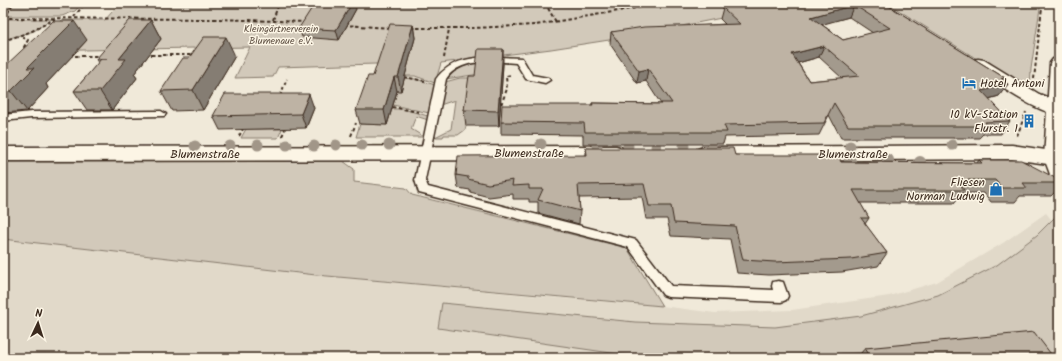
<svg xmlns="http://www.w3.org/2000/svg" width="1062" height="361" viewBox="0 0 1062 361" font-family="Kalam,sans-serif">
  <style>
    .built { fill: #e1d9c9 }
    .green { fill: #d2c9ba; stroke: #867a6c }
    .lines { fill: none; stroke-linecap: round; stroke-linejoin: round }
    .lane-casing { stroke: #3b2a1e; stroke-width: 3 }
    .street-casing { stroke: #3b2a1e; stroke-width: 3 }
    .secondary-casing { stroke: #3b2a1e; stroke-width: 3 }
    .path { stroke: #3b2a1e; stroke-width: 2; stroke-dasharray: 3.5 2.5; stroke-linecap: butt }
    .lane { fill: #fcf5e5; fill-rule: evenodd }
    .street { fill: #fcf5e5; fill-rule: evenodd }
    .secondary { fill: #fcf5e5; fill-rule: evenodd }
    .tree { fill: #a19688 }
    .wall { fill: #a39a8d; stroke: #3b2a1e; fill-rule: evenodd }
    .shaded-wall { fill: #857d73; stroke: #3b2a1e }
    .building { fill: #beb3a4; stroke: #3b2a1e; fill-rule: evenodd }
    .labels { text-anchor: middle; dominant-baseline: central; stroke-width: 3; stroke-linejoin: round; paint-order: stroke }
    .far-park-label { font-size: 10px; fill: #615245; stroke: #fcf5e5 }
    .poi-label { font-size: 12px; fill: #3b2a1e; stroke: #fcf5e5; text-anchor: end }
    .street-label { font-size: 12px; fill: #3b2a1e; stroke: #fcf5e5 }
  </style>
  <rect width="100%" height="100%" fill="#f0e9d9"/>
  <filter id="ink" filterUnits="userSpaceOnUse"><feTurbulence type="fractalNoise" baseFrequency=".025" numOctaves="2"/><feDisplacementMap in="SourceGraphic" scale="8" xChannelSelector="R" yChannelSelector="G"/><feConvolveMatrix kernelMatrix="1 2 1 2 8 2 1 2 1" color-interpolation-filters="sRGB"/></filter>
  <g filter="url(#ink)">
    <path class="built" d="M1046 213 1059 229V358H3V239L316 275 538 296 662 306 715 313 792 310 889 296 937 282 1003 243Z"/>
    <g class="green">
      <path d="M3 3H82L75 11 62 16H3Z"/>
      <path d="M120 3H796L622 38 551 49 441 63 435 83 415 76H404L408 63 278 67 273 77 235 78 250 47 29 51 62 20H105Z"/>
      <path d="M887 3H1045L1040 8 1031 69 1030 92Z"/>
      <path d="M3 19H52L34 31 3 40Z"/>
      <path d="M480 62V74L445 79C455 69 466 64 480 62Z"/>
      <path d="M404 78 416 79 435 85 429 113 393 105 397 91Z"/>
      <path d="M460 78H479L465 130 458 135H444L443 137H435L451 129 455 100 440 105 445 82Z"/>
      <path d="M392 109H403L428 116V120L416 116 411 129 424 137H356L360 124 387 125Z"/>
      <path d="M246 129H282L278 138H241Z"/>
      <path d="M343 161 354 169V182L406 188 412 195 627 248 662 306 316 275 3 239V162Z"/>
      <path d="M1059 213V358L861 353 841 354 842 358H646L438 328 442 303 635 322 775 327 861 316 938 295 997 265 1037 235Z"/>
    </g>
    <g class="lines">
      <g class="lane-casing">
        <g id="lane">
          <path d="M500 57 522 58 532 75 548 78 550 80 545 83 526 79 516 63C493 61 460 58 446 79L425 180 428 187 636 240 671 286 773 290 772 286 773 282 778 281 783 282 788 296 786 300 781 302 668 297 663 295 628 247 419 193 415 180 436 79C451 58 475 57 500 57Z"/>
          <path d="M161 111 166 114 164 116 31 118 3 121V115L31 112Z"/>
        </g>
      </g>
      <g class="street-casing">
        <g id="street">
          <path d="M978 59 984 60 1039 94 1059 102V114C1039 115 990 79 972 68L969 64 972 60Z"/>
          <path d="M1012 145 1059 152V164L1055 165 1012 159 704 161 697 159 693 154 697 149 704 147Z"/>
          <path d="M616 146 623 148 626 153 623 158 616 160 3 161V147Z"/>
        </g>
      </g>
      <g class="secondary-casing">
        <path id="secondary" d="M1059 58V180L1051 177 1044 158 1050 63 1053 59Z"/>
      </g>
      <g class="path">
        <path d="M545 3 556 22"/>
        <path d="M458 4 470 3"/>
        <path d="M74 17 85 3"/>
        <path d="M3 18 216 19 305 22"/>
        <path d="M5 18 13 3"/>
        <path d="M273 20 279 3"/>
        <path d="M344 25 390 28"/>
        <path d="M411 28H474L536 25 665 3"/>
        <path d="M22 37 28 40 24 47 25 50"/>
        <path d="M3 41 30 32 55 19"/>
        <path d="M145 55H194"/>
        <path d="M69 56H100"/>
        <path d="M444 58 449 29"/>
        <path d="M404 77 425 81"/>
        <path d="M1034 79 1042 7 1048 3"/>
        <path d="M280 96 287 79"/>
        <path d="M392 107 419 112"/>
        <path d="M499 110 507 89 506 76 512 75"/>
        <path d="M239 136 243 129"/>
        <path d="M282 136 285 129"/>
        <path d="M351 136 356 123"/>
        <path d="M1017 136 1026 112"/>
      </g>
      <use href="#lane" class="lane"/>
      <use href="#street" class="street"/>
      <use href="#secondary" class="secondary"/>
    </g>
    <g class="tree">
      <circle cx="541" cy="144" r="5.5"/>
      <circle cx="258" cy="145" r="5.5"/>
      <circle cx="287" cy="145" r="5.5"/>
      <circle cx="336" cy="145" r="5.5"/>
      <circle cx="362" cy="145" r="5.5"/>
      <circle cx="389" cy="145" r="5.5"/>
      <circle cx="952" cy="145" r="5.5"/>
      <circle cx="195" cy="146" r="5.5"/>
      <circle cx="230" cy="146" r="5.5"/>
      <circle cx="314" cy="146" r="5.5"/>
      <circle cx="597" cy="146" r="5.5"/>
      <circle cx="628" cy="146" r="5.5"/>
      <circle cx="684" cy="146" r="5.5"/>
      <circle cx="711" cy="146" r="5.5"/>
      <circle cx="850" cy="146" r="5.5"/>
      <circle cx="656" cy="147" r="5.5"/>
      <circle cx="888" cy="160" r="6"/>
      <circle cx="850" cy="161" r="6"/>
      <circle cx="920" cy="162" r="6"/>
    </g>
    <g class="wall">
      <path d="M884 3 1005 78 1003 81 1008 84 999 96 989 99 1010 121 1001 134H983L979 138H841L829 115 819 135 725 137 723 144H583V135L501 134V122L592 105V103L661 104 646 81 637 83 610 44 611 32 725 24 720 19 723 8 789 5ZM849 17 873 33 843 40 821 24ZM819 57 842 78 809 81 798 63Z"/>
      <path d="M356 9 339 40 302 37 299 28Z"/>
      <path d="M151 20 161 39 134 74 137 78 112 110H87L74 91 98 63 96 59Z"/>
      <path d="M413 25 415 38 401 91H397L387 125 360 124 356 110 373 76Z"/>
      <path d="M87 40 46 84 48 88 27 111 3 113V68Z"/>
      <path d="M235 56 203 110 172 111 161 91Z"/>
      <path d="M503 64 499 126H466L464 110 475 76Z"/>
      <path d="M314 108 306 128 220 130 213 116Z"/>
      <path d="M586 148 735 155 841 162 977 163 979 160 1059 180V188L1051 196H1020L1015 202H991L984 193H962L954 203H860L869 218 865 224 887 253 878 266 842 272 769 275 737 273 730 239 671 236 667 219H646L642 197 579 198 580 211 579 224 538 213V202H529V199H513V194L489 197 470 192V190L458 188 456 175 586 155Z"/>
      <path d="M865 348 1054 358H864L861 353Z"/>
    </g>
    <g class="shaded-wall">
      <path d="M352 3H355L356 9 339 40 336 30Z"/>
      <path d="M854 5 849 17 806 29 811 17Z"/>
      <path d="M151 20 161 39 134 74 137 78 112 110 100 91 119 59Z"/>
      <path d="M74 21 87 40 46 84 48 88 27 111 11 91 27 68Z"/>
      <path d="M413 25 415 38 401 91 398 77Z"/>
      <path d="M226 37 235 56 203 110 193 90Z"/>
      <path d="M824 46 819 57 787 66 792 54Z"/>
      <path d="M503 49V64L499 126 498 111Z"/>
      <path d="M648 69 646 81 637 83 639 71Z"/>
      <path d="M394 77 397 91 387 125 384 110Z"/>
      <path d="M1005 78 999 86 1008 84 999 96 974 103 982 91 1001 79Z"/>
      <path d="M309 94 314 108 306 128 301 114Z"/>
    </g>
    <g class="building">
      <path d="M315 3H352L336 30 299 28Z"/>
      <path d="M747 3H786L789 5 796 3H884L1005 78 1001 79 1008 84 982 91 1010 121 985 122 989 126H848L834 103 824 123 724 125 727 132H585L584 123 501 122 502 105H593L592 103 662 104 661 103H672L648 69 639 71 611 32 644 27 740 24 723 8ZM854 5 890 28 843 40 811 17ZM824 46 859 76 809 81 792 54Z"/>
      <path d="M130 20H151L119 59H126L100 91H74L101 59H107H96Z"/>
      <path d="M53 21H74L27 68H34L11 91 3 92V68Z"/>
      <path d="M390 24 413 25 398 77H394L384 110H356L368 76H373Z"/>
      <path d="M204 37H226L193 90 161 91 183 58H189Z"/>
      <path d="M478 49H503L498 111 464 110 469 76H475Z"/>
      <path d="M225 94H309L301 114 213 116Z"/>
      <path d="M586 148H733L735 155H838L841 162 982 163 979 160H1021L1059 180V183H1023L1027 188H1002L995 180H957L964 190H853L869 218H861L887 253 851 259 775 262 743 260 735 226 674 223 671 206H649L644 184 578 185 580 211 538 200 543 189H529V185L512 186 513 180 488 184 468 179V177L456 175 458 156 587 155Z"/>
      <path d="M1034 332 1054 358H871L865 348Z"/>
    </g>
  </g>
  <defs>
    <g id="hotel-bare" transform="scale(1.08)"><path d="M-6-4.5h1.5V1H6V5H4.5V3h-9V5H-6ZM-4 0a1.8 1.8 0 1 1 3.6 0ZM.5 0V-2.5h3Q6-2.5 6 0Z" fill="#1f6fb2" stroke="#fcf5e5" stroke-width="2.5" paint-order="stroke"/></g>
    <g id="building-bare" transform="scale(1.08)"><path d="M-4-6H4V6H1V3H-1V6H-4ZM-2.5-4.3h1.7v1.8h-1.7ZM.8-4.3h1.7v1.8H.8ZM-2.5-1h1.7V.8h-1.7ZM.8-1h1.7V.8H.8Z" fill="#1f6fb2" stroke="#fcf5e5" stroke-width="2.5" paint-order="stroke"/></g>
    <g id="shop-bare" transform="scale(1.08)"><path d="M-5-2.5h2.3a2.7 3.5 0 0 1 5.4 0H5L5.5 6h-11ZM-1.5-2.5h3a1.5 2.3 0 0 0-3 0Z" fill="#1f6fb2" stroke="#fcf5e5" stroke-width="2.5" paint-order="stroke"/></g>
  </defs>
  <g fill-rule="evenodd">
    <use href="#hotel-bare" x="969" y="83"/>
    <use href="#building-bare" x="1029" y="121"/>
    <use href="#shop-bare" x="996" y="189"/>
  </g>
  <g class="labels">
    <g class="far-park-label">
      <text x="281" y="29">Kleingärtnerverein<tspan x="281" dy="12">Blumenaue e.V.</tspan></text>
    </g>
    <g class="poi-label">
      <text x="980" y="83" text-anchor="start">Hotel Antoni</text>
      <text x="1018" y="114">10 kV-Station<tspan x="1018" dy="14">Flurstr. 1</tspan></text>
      <text x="985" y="182">Fliesen<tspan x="985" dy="14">Norman Ludwig</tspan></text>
    </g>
    <g class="street-label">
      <text x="529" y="153">Blumenstraße</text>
      <text x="205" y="154">Blumenstraße</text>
      <text x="853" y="154">Blumenstraße</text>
    </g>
  </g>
  <rect width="1062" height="361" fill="none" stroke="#fcf5e5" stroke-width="16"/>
  <rect x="8" y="8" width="1046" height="345" fill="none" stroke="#3b2a1e" stroke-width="1.5" filter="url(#ink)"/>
  <g transform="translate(38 323) rotate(4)" stroke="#fcf5e5" stroke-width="3" paint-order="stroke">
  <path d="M0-3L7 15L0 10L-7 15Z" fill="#3b2a1e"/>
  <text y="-6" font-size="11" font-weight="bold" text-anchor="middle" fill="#3b2a1e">N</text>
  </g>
</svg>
